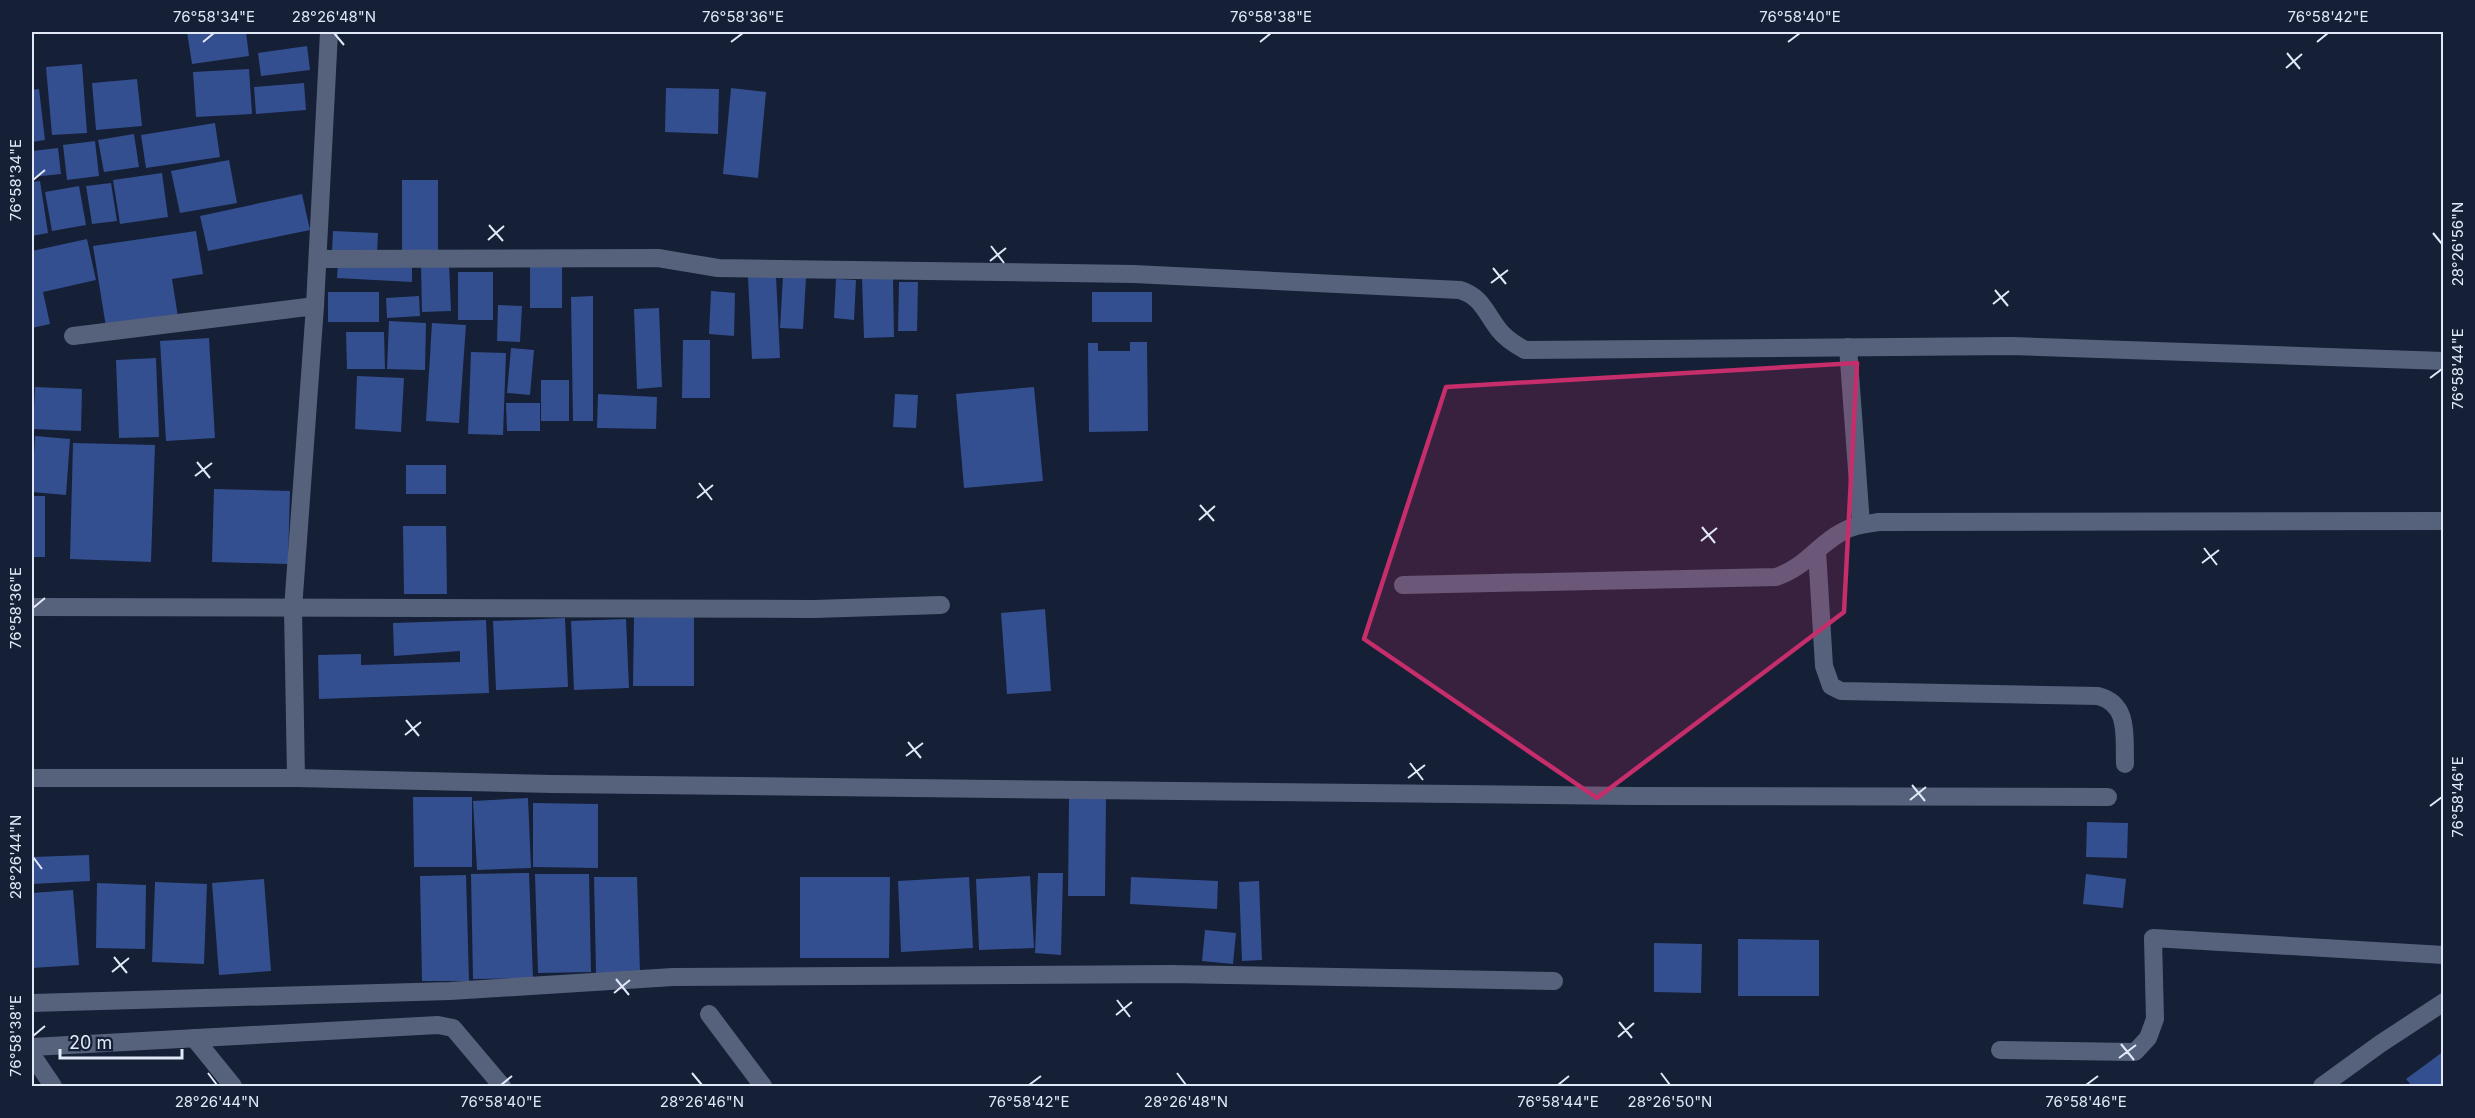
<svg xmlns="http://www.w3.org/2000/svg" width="2475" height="1118" viewBox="0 0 2475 1118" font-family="Inter,sans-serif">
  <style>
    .building { fill: #344f8f }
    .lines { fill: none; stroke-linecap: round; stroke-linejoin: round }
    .street { stroke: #56627c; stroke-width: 18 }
    .marked { fill: #c52d6b; fill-opacity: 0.2; stroke: #c52d6b; stroke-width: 4.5; stroke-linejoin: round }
    .ticks { fill: none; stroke: #e1e9f8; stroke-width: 2 }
    .neatline { fill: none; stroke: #e1e9f8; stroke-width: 2 }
    .ticks-label { font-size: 15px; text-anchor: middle; fill: #e1e9f8 }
  </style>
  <rect width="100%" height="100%" fill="#151f35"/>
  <g class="building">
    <path d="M187 32H246L249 56 192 64Z"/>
    <path d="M307 46 310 70 261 76 258 53Z"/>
    <path d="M82 64 87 133 52 135 46 67Z"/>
    <path d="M249 69 252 114 196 117 193 72Z"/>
    <path d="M137 79 142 126 96 130 92 83Z"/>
    <path d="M304 83 306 110 256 114 254 87Z"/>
    <path d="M666 88 719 89 718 134 665 132Z"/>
    <path d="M731 88 766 92 758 178 723 174Z"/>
    <path d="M39 89 45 140 32 142V90Z"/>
    <path d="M215 123 220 157 146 168 141 135Z"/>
    <path d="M134 134 139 167 104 172 98 140Z"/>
    <path d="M95 141 99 176 67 180 63 145Z"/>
    <path d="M58 148 61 174 32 177V151Z"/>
    <path d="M229 160 237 203 180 213 171 171Z"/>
    <path d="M162 173 168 217 120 224 113 180Z"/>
    <rect x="402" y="180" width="36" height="70"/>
    <path d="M40 181 48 233 32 236V182Z"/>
    <path d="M111 183 117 221 92 224 86 186Z"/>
    <path d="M79 186 86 225 52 231 45 192Z"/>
    <path d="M302 194 310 230 208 251 200 216Z"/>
    <path d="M196 231 203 274 172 279 178 317 106 327 93 246Z"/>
    <path d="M333 231 378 233 377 255 332 252Z"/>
    <path d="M87 239 96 280 43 292 50 324 32 328V251Z"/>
    <path d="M338 262 412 266V282L337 278Z"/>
    <path d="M449 263 451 311 422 312 421 264Z"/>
    <rect x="530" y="264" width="32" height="44"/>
    <rect x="458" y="272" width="35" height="48"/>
    <path d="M776 276 780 358 752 359 748 277Z"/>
    <path d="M783 276 806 278 803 329 780 328Z"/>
    <path d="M893 277 894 337 864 338 862 278Z"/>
    <path d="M836 279 856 280 854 320 834 318Z"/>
    <path d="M899 282H918L917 331H898Z"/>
    <path d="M711 291 735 293 734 336 709 334Z"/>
    <rect x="328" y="292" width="51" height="30"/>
    <rect x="1092" y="292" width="60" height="30"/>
    <path d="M419 296 420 316 387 318 386 298Z"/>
    <path d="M593 296V421H573L571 297Z"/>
    <path d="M498 305 522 306 520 342 497 341Z"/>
    <path d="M659 308 662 387 637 389 634 309Z"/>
    <path d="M389 321 426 323 425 370 387 369Z"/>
    <path d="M432 323 466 325 459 423 426 421Z"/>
    <path d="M346 332H384L385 369H347Z"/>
    <path d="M209 338 215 438 166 441 160 341Z"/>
    <path d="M683 340H710V398H682Z"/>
    <path d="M1130 342H1147L1148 431 1089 432 1088 343H1098V351H1130Z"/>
    <path d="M511 348 534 350 530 395 507 393Z"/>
    <path d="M471 352 506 353 503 435 468 434Z"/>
    <path d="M156 358 159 437 119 438 116 360Z"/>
    <path d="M357 376 404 378 401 432 355 429Z"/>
    <rect x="541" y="380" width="28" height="41"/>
    <path d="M35 387 82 389 81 431 33 429Z"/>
    <path d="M1034 387 1043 481 964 488 956 394Z"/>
    <path d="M598 394 657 397 656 429 597 428Z"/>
    <path d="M895 394 918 395 916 428 893 427Z"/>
    <path d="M506 403H540V431H507Z"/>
    <path d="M35 436 70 439 66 495 32 492Z"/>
    <path d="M73 443 155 445 151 562 70 559Z"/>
    <rect x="406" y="465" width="40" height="29"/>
    <path d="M214 489 290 491 288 564 212 562Z"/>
    <rect x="32" y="496" width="13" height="61"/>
    <path d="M403 526H446L447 594H404Z"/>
    <path d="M1045 609 1051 691 1007 694 1001 613Z"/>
    <path d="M634 616H694V686H633Z"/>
    <path d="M565 618 568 687 496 690 493 621Z"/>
    <path d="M626 619 629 688 574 690 571 621Z"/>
    <path d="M486 620 489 693 319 699 318 655 361 654V665L460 662V651L394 656 393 623Z"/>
    <path d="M1069 796 1106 798 1105 896H1068Z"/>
    <path d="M413 797H472V867H414Z"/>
    <path d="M528 798 531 868 477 870 473 801Z"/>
    <path d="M533 803 598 804V868L533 867Z"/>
    <path d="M2087 822 2128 823 2127 858 2086 857Z"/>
    <path d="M89 855 90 881 32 884V857Z"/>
    <path d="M529 873 533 978 473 979 471 874Z"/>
    <path d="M1038 873H1063L1061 955 1035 953Z"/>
    <path d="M535 874H589L591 972 538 973Z"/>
    <path d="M2086 874 2126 879 2123 908 2083 904Z"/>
    <path d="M466 875 469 981H422L420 876Z"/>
    <path d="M1030 876 1034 948 979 950 976 879Z"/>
    <path d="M594 877H637L640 972 596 973Z"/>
    <path d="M800 877H890L889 958H800Z"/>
    <path d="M969 877 973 948 901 952 898 881Z"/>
    <path d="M1131 877 1218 881 1217 909 1130 904Z"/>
    <path d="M264 879 271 971 219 975 212 883Z"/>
    <path d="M1259 881 1262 960 1242 961 1239 882Z"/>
    <path d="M155 882 207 884 204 964 152 962Z"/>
    <path d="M97 883 146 885 145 949 96 948Z"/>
    <path d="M73 890 79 965 32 968V893Z"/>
    <path d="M1205 930 1236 933 1233 964 1202 961Z"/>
    <path d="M1738 939 1819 940V996H1738Z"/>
    <path d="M1654 943 1702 944 1701 993 1654 992Z"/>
    <path d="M2444 1051V1086H2412L2406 1079Z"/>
  </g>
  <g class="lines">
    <g class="street">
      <path d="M318 259 658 258 718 268 1134 274 1460 290C1481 296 1486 313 1499 330 1506 339 1514 344 1525 350L2012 346 2444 361"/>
      <path d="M73 336 315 306"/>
      <path d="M1848 347 1861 524"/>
      <path d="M1817 551 1824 666 1831 686 1841 691 2098 696C2130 704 2124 737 2125 764"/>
      <path d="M1403 585 1776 577C1806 567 1817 545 1842 532 1853 525 1866 524 1879 522L2444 521"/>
      <path d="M32 607 814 609 941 605"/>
      <path d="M32 778H296L552 784 1633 796 2108 797"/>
      <path d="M296 778 293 609 315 306 329 32"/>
      <path d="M32 1003 450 991 673 977 1171 974 1554 981"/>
      <path d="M709 1014 763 1086"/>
      <path d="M194 1038 233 1086"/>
      <path d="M32 1047 438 1025 453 1028 502 1086"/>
      <path d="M2000 1050 2135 1052 2148 1038 2155 1019 2153 938 2444 955"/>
      <path d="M32 1055 53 1086"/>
      <path d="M2322 1086 2380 1044 2444 1002"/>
    </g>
  </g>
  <path class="marked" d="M1857 363 1844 612 1597 798 1364 639 1446 387Z"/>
  <path class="ticks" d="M334 33 344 45M203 42 214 33M731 42 743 33M1260 42 1271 33M1788 42 1800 33M2317 42 2328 33M2287 53 2300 69M2286 68 2302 54M33 180 45 170M489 225 503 241M2433 233 2442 244M488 240 504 226M991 246 1004 263M990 261 1006 248M1493 268 1506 284M1491 283 1508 270M1995 290 2008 306M1993 304 2009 291M2430 378 2442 369M197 462 210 478M195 476 212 463M699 483 712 500M697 498 713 485M1200 505 1214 521M1199 520 1215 506M1702 527 1715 543M1701 541 1717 528M2204 548 2217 565M2202 563 2219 550M33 608 45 598M406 720 419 736M405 735 421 722M908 742 921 758M906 756 923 743M1410 763 1423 780M1408 778 1425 765M1912 785 1925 801M1910 800 1926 787M2430 806 2442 797M33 857 42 869M114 957 127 973M112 972 129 958M616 979 629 995M614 993 630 980M1117 1000 1130 1017M1116 1015 1132 1002M1619 1022 1632 1038M33 1036 45 1026M1618 1037 1634 1023M2121 1044 2134 1060M2119 1058 2136 1045M208 1073 217 1085M692 1073 702 1085M1177 1073 1186 1085M1661 1073 1670 1085M501 1085 512 1076M1029 1085 1041 1076M1558 1085 1569 1076M2086 1085 2098 1076"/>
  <rect width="2475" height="1118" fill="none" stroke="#151f35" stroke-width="66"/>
  <path d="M60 1049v9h122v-9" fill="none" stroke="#e1e9f8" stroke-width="3"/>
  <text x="69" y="1049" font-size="18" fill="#e1e9f8" stroke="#151f35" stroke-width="4.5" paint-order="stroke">20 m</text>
  <rect x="33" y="33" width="2409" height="1052" class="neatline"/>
  <g class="ticks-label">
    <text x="214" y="22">76°58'34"E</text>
    <text x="334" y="22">28°26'48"N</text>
    <text x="743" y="22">76°58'36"E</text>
    <text x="1271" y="22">76°58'38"E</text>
    <text x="1800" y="22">76°58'40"E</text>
    <text x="2328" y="22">76°58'42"E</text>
    <text transform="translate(16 180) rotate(-90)" y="5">76°58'34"E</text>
    <text transform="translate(2458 244) rotate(-90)" y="5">28°26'56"N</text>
    <text transform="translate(2458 369) rotate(-90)" y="5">76°58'44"E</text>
    <text transform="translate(16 608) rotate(-90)" y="5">76°58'36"E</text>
    <text transform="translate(2458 797) rotate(-90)" y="5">76°58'46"E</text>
    <text transform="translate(16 857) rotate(-90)" y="5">28°26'44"N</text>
    <text transform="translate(16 1036) rotate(-90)" y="5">76°58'38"E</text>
    <text x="217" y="1107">28°26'44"N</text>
    <text x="501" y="1107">76°58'40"E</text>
    <text x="702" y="1107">28°26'46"N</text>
    <text x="1029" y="1107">76°58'42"E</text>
    <text x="1186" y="1107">28°26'48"N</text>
    <text x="1558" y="1107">76°58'44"E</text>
    <text x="1670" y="1107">28°26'50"N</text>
    <text x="2086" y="1107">76°58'46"E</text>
  </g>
</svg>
